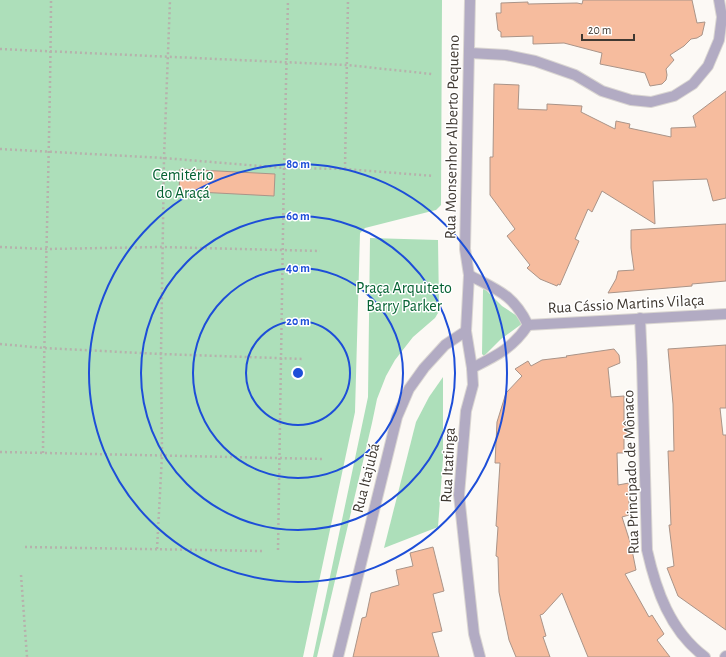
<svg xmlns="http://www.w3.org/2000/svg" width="726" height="657" viewBox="0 0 726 657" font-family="'Alegreya Sans',sans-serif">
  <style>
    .green { fill: #addfba }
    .building { fill: #f6bc9e; stroke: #aa9488 }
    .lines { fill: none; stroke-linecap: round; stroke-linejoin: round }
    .minor-casing { stroke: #dad6d2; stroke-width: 12 }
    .path { stroke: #b6b1ac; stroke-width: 2.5; stroke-dasharray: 2 3; stroke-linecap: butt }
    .minor { stroke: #b2abc3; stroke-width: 10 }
    .ring { fill: none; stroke: #1d4ed8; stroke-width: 2 }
    .labels { text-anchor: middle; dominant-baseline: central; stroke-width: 3; stroke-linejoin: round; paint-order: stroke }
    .street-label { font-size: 16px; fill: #403932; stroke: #fff }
    .park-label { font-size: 16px; fill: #066233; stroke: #fff }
    .centre { fill: #1d4ed8; stroke: #fff; stroke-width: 2 }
    .ring-label { font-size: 12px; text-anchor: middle; font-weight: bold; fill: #1d4ed8; stroke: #fff; stroke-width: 3; stroke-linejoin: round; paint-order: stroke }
  </style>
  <rect width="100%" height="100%" fill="#fcf9f5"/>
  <g class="green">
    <path d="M0 0H442L441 205 436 210 365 228 360 233 355 412 303 657H0Z"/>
    <path d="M370 238 438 240 439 306 438 313 435 318 413 337 395 360 386 376 377 399 372 423 317 657H313L368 397Z"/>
    <path d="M484 288 502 306 523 320V323L501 339 484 356 482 354 483 290Z"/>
    <path d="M443 377V459L438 527 384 548 416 422 429 397Z"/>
  </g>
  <g class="building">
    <path d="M583 0H692L697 23 705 22 702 35 697 38 691 39 684 46 670 55 674 60 666 69 667 75 666 80 662 84 650 86 645 73 600 64 602 53 564 43 533 44V36L501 37V32L498 30 496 13H501V3L528 2V4L577 3 582 4Z"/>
    <path d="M494 84 519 85 518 109 547 110V104L582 106 581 112 615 129 616 121 630 124 629 128 671 137V128L696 127 693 116 726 91V198L713 201 707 179 653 181 655 224 602 191 592 212 588 209 575 239 579 241 560 285 558 284 557 286 540 279 527 268 530 265 507 236 515 229 490 195V157H493Z"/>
    <path d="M180 169 275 174 274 196 179 191Z"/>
    <path d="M726 224V281L692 284V286L608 293 616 279 618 271 634 270 631 248V230Z"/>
    <path d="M726 345V408H720L723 435H726V630L678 596 667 568 674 566 669 525H671L668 451H674L673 404 668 349Z"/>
    <path d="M614 349 619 355 620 363 608 368 611 397 624 396V421H628V439L624 438V453H617L618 485 629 483V515L622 517 631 545 636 570 625 574 649 617 652 615 664 634 657 640 670 657H588L562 593 543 614 540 615 546 636 543 637 550 657H516L509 640 499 592 498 557 496 556 498 527 496 526 500 463H495L497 422 506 393 522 376 515 369 528 361 531 366 542 360 567 357 566 356Z"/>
    <path d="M433 547 444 591 433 594 442 631 432 633 439 657H353L362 618 366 617 371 593 399 585 396 570 413 566 410 553Z"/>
  </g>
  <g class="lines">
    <g class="minor-casing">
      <g id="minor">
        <path d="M470 0 465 249 469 275 466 331 472 368 473 385 466 411 459 495 474 634 480 657"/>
        <path d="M470 53 506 55 535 61 575 75 602 91 631 100 651 102 674 96 693 84 708 66 719 40 722 17 719 0"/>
        <path d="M469 275C497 290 513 294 528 325"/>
        <path d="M640 318 642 362 647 550C656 590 670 631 705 657"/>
        <path d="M528 325 726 314"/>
        <path d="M472 368C496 356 513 348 528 325"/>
        <path d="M338 657 397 417 409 389 424 368 445 345 466 331"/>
        <path d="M725 657 726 656"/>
      </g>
    </g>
    <g class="path">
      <path d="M0 49 347 65 432 74"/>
      <path d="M0 149 164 158 284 168 345 169 434 176"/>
      <path d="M345 169 348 0"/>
      <path d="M0 247 46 249 162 247 320 251"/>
      <path d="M0 344 44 348 161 354 304 359"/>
      <path d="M0 452 323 459"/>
      <path d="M43 453C44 302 50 151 51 0"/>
      <path d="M25 547 262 551"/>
      <path d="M157 549 162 456 161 354 164 158 170 0"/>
      <path d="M278 550 284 168 288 0"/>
      <path d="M21 575 27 657"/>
    </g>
    <use href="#minor" class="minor"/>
  </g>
  <g class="ring">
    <circle cx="298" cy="373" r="52"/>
    <circle cx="298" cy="373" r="105"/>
    <circle cx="298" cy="373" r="157"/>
    <circle cx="298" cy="373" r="209"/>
  </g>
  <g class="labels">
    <g class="street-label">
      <text transform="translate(452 137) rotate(-89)">Rua Monsenhor Alberto Pequeno</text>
      <text transform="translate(626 304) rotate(-3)">Rua Cássio Martins Vilaça</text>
      <text transform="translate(448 465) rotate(-87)">Rua Itatinga</text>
      <text transform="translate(631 472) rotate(-92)">Rua Principado de Mônaco</text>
      <text transform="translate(366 478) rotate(-76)">Rua Itajubá</text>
    </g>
    <g class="park-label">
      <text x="183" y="175">Cemitério<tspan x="183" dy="18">do Araçá</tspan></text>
      <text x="404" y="288">Praça Arquiteto<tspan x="404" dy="18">Barry Parker</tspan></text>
    </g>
  </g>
  <circle cx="298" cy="373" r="6" class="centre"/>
  <g class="ring-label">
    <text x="298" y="168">80 m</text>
    <text x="298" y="220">60 m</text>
    <text x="298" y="272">40 m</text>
    <text x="298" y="325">20 m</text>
  </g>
  <path d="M582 34v6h52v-6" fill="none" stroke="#403932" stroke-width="2"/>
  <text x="588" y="34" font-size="12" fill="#403932" stroke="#ffffff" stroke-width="3" paint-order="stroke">20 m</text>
</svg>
